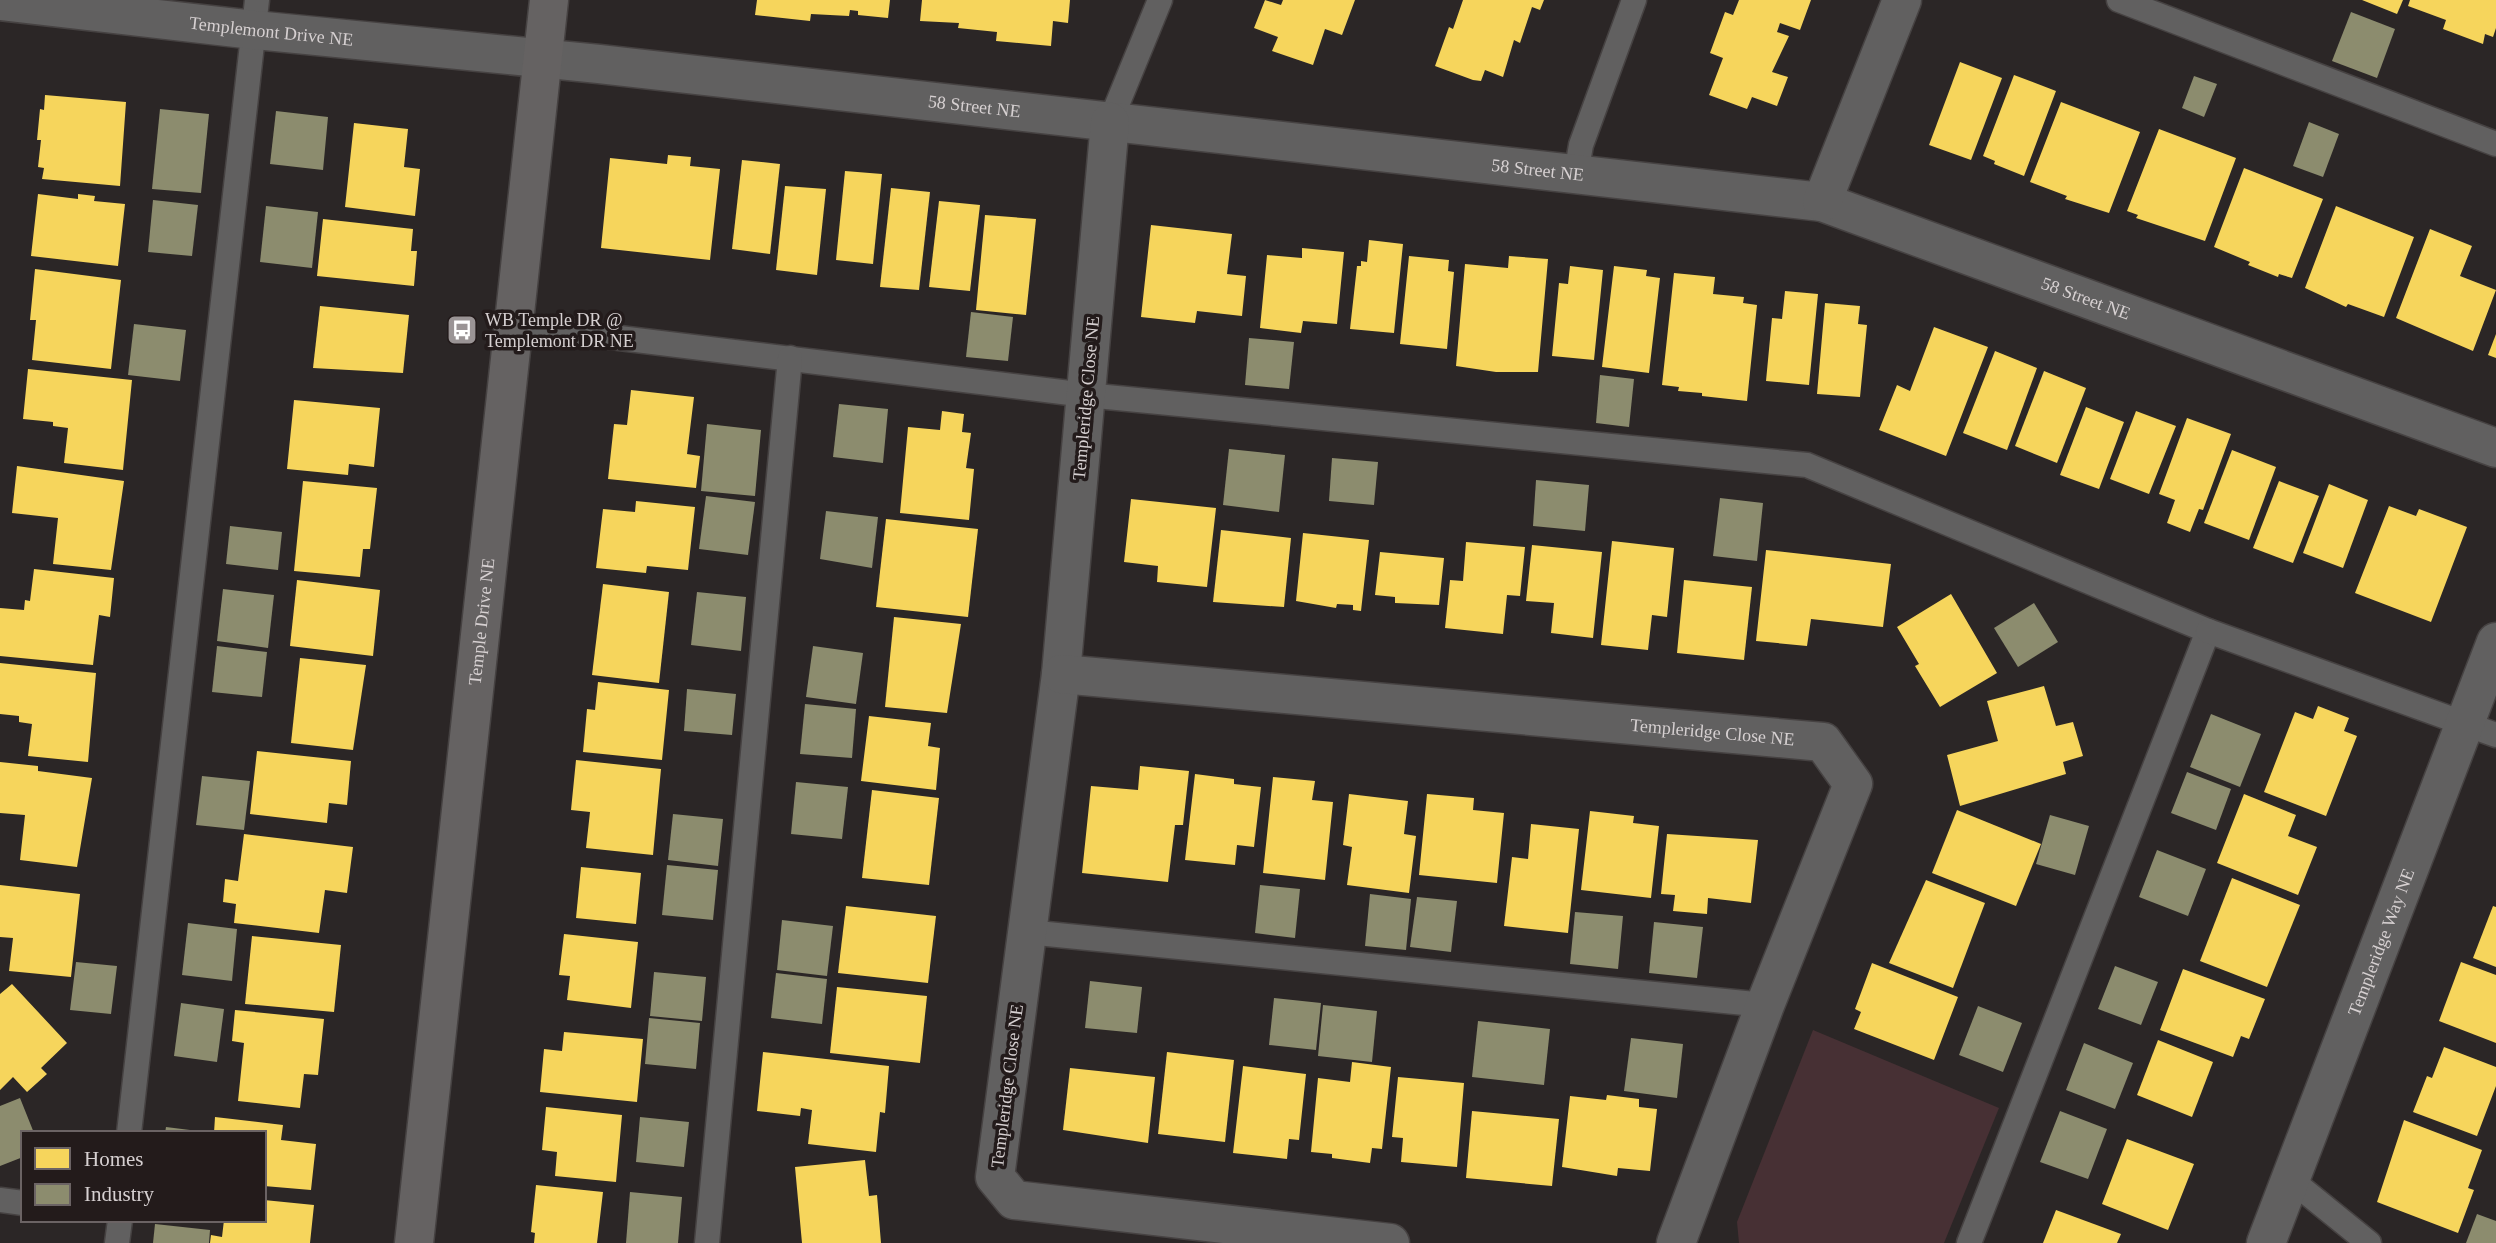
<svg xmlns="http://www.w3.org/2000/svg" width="2496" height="1243" viewBox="0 0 2496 1243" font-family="Georgia,serif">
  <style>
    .green { fill: #473034 }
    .homes { fill: #f6d55c }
    .industry { fill: #8c8c6e }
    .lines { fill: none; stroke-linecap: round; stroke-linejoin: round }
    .lane-casing { stroke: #464242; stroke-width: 27 }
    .street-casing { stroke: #464242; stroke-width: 41 }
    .secondary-casing { stroke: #464242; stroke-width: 41 }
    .lane { stroke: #616060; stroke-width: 24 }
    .street { stroke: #616060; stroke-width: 38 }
    .secondary { stroke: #656262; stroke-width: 38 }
    .labels { text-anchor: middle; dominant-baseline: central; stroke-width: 7; stroke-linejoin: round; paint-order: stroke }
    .street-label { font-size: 18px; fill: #d6d0d1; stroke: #231b1b }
    .poi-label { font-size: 18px; fill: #d6d0d1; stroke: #231b1b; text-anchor: start }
  </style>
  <rect width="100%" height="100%" fill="#2b2626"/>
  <path class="green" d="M1813 1030 1999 1108 1944 1243H1739L1737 1222Z"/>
  <g class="homes">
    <path d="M757 0H890L888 18 858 15V11L850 10 849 16 811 14 810 21 755 15Z"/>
    <path d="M922 0H1070L1068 23 1053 21 1051 46 996 41 997 32 958 28 959 23 920 21Z"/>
    <path d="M1265 0 1281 5 1283 0H1355L1342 35 1325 29 1313 65 1272 51 1278 37 1254 28Z"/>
    <path d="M1463 0H1544L1540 10 1532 7 1520 43 1514 40 1503 77 1485 70 1481 81 1473 80 1435 66 1449 27 1453 29Z"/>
    <path d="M1739 0H1811L1800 30 1780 23 1777 32 1789 36 1772 72 1788 77 1777 106 1752 97 1747 109 1709 95 1723 58 1710 53 1725 12 1733 15Z"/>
    <path d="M2362 0H2403L2397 14Z"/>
    <path d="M2410 0H2496V28L2493 37 2485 34 2483 44 2443 29 2446 20 2408 6Z"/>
    <path d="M1960 62 2002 78 1971 160 1929 145Z"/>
    <path d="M2014 75 2056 91 2024 176 1994 164 1995 161 1983 156Z"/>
    <path d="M45 95 126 102 120 186 42 179 44 168 38 167 41 140H37L40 109 44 110Z"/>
    <path d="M2061 102 2140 132 2109 213 2065 199 2067 196 2030 182Z"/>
    <path d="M354 123 408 129 404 167 420 169 415 216 345 207Z"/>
    <path d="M2159 129 2236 158 2205 241 2136 218 2138 215 2127 211Z"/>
    <path d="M668 155 691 157 690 166 720 169 710 260 601 248 610 158 667 164Z"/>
    <path d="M742 160 780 164 770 254 732 249Z"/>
    <path d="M2244 168 2323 199 2292 278 2279 274 2278 277 2248 265 2250 262 2214 247Z"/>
    <path d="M845 171 882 174 873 264 836 260Z"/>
    <path d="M785 186 826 189 817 275 776 270Z"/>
    <path d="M891 188 930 192 919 290 880 287Z"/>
    <path d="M38 194 78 199V194L95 196 94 201 125 204 118 266 31 256Z"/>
    <path d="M939 201 980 205 970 291 929 287Z"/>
    <path d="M2336 206 2414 237 2384 317 2348 304 2346 307 2305 288Z"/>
    <path d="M985 215 1036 219 1026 315 976 310Z"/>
    <path d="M323 219 413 229 411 251H417L414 286 317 276Z"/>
    <path d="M1151 225 1232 234 1227 274 1246 276 1242 316 1197 311 1195 323 1141 317Z"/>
    <path d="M2430 229 2472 246 2460 276 2496 290 2473 351 2396 318Z"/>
    <path d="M1369 240 1403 244 1394 333 1350 329 1357 266H1361V261L1367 262Z"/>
    <path d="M1302 248 1344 252 1337 324 1303 321 1301 333 1260 328 1267 255 1302 258Z"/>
    <path d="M1409 256 1449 260 1448 271 1454 272 1447 349 1400 344Z"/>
    <path d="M1509 256 1548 259 1538 372H1496L1456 366 1465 264 1508 268Z"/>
    <path d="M1570 266 1603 270 1594 360 1552 356 1559 283 1568 284Z"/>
    <path d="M1614 266 1647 270 1646 276 1660 278 1649 373 1602 367Z"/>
    <path d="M35 269 121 280 111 369 32 360 36 320H30Z"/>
    <path d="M1674 273 1715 277 1713 294 1744 297 1743 303 1757 305 1747 401 1702 396V393L1678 391 1679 387 1662 385Z"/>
    <path d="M1785 291 1818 294 1809 385 1766 381 1772 318 1782 319Z"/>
    <path d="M1825 303 1860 306 1858 324 1867 325 1860 397 1817 394Z"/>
    <path d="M320 306 409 315 403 373 313 368Z"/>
    <path d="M1934 327 1988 347 1946 456 1879 430 1897 385 1910 391Z"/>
    <path d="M2496 334V358L2488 355Z"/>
    <path d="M1995 351 2037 368 2007 450 1963 433Z"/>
    <path d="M28 369 132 380 123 470 64 463 68 428 53 426V422L23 419Z"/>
    <path d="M2044 371 2086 388 2057 463 2015 446Z"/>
    <path d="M631 390 694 397 687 454 700 456 696 488 608 479 614 424 627 425Z"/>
    <path d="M294 400 380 408 374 467 349 464 348 475 287 469Z"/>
    <path d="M2086 407 2124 422 2099 489 2060 475Z"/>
    <path d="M942 411 964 414 962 432 971 433 966 468 974 469 969 520 900 513 908 427 940 430Z"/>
    <path d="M2136 411 2176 426 2149 494 2110 479Z"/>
    <path d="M2187 418 2231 434 2203 510 2199 509 2190 532 2167 523 2175 500 2159 494Z"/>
    <path d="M2232 450 2276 467 2249 540 2204 523Z"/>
    <path d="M17 466 124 481 111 570 53 564 58 518 12 513Z"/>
    <path d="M303 481 377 488 370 549H363L360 577 294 571Z"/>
    <path d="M2279 481 2319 496 2293 563 2253 548Z"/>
    <path d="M2329 484 2368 500 2343 568 2303 553Z"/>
    <path d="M1131 499 1216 508 1207 587 1157 582 1158 566 1124 562Z"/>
    <path d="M636 501 695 507 688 570 647 566 646 573 596 568 603 509 635 512Z"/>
    <path d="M2389 506 2416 516 2419 509 2467 527 2431 622 2355 593Z"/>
    <path d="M886 519 978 529 968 617 876 607Z"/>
    <path d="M1221 530 1291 538 1284 607 1213 602Z"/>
    <path d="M1303 533 1369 540 1361 611 1353 610V605L1337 604 1336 608 1296 601Z"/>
    <path d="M1612 541 1674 548 1667 617 1652 615 1648 650 1601 645Z"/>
    <path d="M1466 542 1525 547 1520 596 1507 595 1503 634 1445 628 1450 580 1463 581Z"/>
    <path d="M1532 545 1602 552 1593 638 1551 633 1554 603 1526 601Z"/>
    <path d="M1766 550 1891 564 1883 627 1811 619 1807 646 1756 641Z"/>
    <path d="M1380 552 1444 558 1439 605 1395 603V597L1375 595Z"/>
    <path d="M34 569 114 578 110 617 99 615 93 665 0 656V608L24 610 25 600 30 601Z"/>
    <path d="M297 580 380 590 373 656 290 646Z"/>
    <path d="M1684 580 1752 587 1744 660 1677 653Z"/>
    <path d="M603 584 669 592 659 683 592 675Z"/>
    <path d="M1951 594 1997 673 1940 707 1915 666 1919 664 1897 627Z"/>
    <path d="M894 617 961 624 947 713 885 707Z"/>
    <path d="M300 658 366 665 353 750 291 743Z"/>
    <path d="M0 663 96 673 88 762 28 756 32 724 19 722V716L0 714Z"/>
    <path d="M598 682 669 690 662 760 583 752 587 709 595 710Z"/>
    <path d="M2044 686 2056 726 2073 722 2083 756 2063 762 2066 774 1960 806 1947 755 1998 741 1987 701Z"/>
    <path d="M2318 706 2349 718 2344 731 2357 736 2326 816 2264 792 2295 712 2313 719Z"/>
    <path d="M869 716 931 723 928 746 940 748 936 790 861 781Z"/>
    <path d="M257 751 351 761 347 805 329 803 327 823 250 814Z"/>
    <path d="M576 760 661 769 653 855 586 848 590 812 571 810Z"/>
    <path d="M0 762 38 766V771L92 778 77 867 20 860 25 815 0 813Z"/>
    <path d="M1140 766 1189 771 1183 825H1175L1168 882 1082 873 1091 786 1138 790Z"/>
    <path d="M1195 774 1234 779V784L1261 787 1254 847 1237 845 1235 865 1185 860Z"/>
    <path d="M1273 777 1315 781 1312 800 1333 802 1325 880 1263 873Z"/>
    <path d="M872 790 939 798 929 885 862 878Z"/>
    <path d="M1349 794 1408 801 1404 834 1416 836 1409 893 1347 885 1352 847 1343 845Z"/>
    <path d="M1427 794 1474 798 1473 810 1504 813 1497 883 1419 875Z"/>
    <path d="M2244 794 2296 815 2288 836 2317 847 2298 895 2217 863Z"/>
    <path d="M1957 810 2041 844 2016 906 1932 873Z"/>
    <path d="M1590 811 1634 816 1633 823 1659 826 1651 898 1581 890Z"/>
    <path d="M1531 824 1579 829 1568 933 1504 926 1512 857 1528 859Z"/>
    <path d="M244 834 353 847 347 893 325 890 319 933 234 923 236 904 223 902 225 879 238 881Z"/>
    <path d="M1667 834 1758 840 1751 903 1708 898 1707 914 1673 911 1675 895 1661 894Z"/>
    <path d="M581 867 641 873 636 924 576 918Z"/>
    <path d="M2232 878 2300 905 2267 987 2200 961Z"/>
    <path d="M1926 880 1985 903 1953 988 1889 963Z"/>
    <path d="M0 885 80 894 71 977 9 971 13 938 0 937Z"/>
    <path d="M846 906 936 916 928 983 838 973Z"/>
    <path d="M2493 906 2496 907V967L2473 958Z"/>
    <path d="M564 934 638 942 631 1008 567 1000 570 976 559 975Z"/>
    <path d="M252 936 341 945 334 1012 245 1004Z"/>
    <path d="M2461 962 2496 975V1043L2439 1021Z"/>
    <path d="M1872 963 1958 997 1934 1060 1854 1029 1861 1012 1855 1009Z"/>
    <path d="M2183 969 2265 999 2249 1039 2241 1036 2233 1057 2160 1030Z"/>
    <path d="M12 984 67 1043 41 1068 47 1074 27 1092 13 1077 0 1090V994Z"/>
    <path d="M837 987 927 996 920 1063 830 1053Z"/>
    <path d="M235 1010 324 1019 318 1075 304 1074 300 1108 238 1101 244 1043 232 1041Z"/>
    <path d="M564 1032 643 1039 637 1102 540 1092 544 1049 562 1051Z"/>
    <path d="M2158 1040 2213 1062 2192 1117 2137 1095Z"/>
    <path d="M2444 1047 2496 1067V1086L2477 1136 2413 1112 2427 1076 2432 1078Z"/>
    <path d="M763 1052 889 1066 885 1113 880 1112 876 1152 808 1144 812 1110 801 1108 800 1116 757 1111Z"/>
    <path d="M1167 1052 1234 1060 1225 1142 1158 1134Z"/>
    <path d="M1352 1062 1391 1067 1382 1149 1372 1148 1370 1163 1332 1158V1154L1311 1152 1318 1078 1350 1082Z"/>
    <path d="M1243 1066 1306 1074 1299 1140 1289 1139 1287 1159 1233 1153Z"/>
    <path d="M1070 1068 1155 1077 1148 1143 1063 1130Z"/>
    <path d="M1398 1077 1464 1083 1457 1167 1401 1162 1403 1138 1392 1137Z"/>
    <path d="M1607 1095 1639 1099V1107L1657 1109 1650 1171 1618 1168 1617 1176 1562 1167 1570 1096 1606 1100Z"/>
    <path d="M546 1107 622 1115 616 1182 555 1176 557 1152 542 1150Z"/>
    <path d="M1472 1111 1559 1119 1552 1186 1466 1178Z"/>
    <path d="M215 1117 283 1125 281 1140 316 1144 311 1190 264 1186V1133H214Z"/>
    <path d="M2404 1120 2482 1150 2468 1188 2474 1190 2458 1233 2377 1202Z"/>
    <path d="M2127 1139 2194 1164 2168 1230 2102 1204Z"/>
    <path d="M865 1160 869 1196 877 1195 881 1243H802L795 1167Z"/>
    <path d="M536 1185 603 1192 597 1243H534L535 1233 531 1232Z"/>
    <path d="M264 1200 314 1205 310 1243H210L211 1235 222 1237 224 1220H264Z"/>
    <path d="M2056 1210 2121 1234 2117 1243H2043Z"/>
  </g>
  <g class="industry">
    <path d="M2351 12 2395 29 2377 78 2332 61Z"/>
    <path d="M2194 76 2217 84 2204 117 2182 108Z"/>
    <path d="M160 109 209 114 201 193 152 189Z"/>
    <path d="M276 111 328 117 323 170 270 164Z"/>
    <path d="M2309 122 2339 134 2323 177 2293 166Z"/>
    <path d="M153 200 198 205 192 256 148 252Z"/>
    <path d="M266 206 318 212 312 268 260 262Z"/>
    <path d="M971 312 1013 317 1008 361 966 357Z"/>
    <path d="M134 324 186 330 180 381 128 375Z"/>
    <path d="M1249 338 1294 342 1289 389 1245 385Z"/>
    <path d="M1600 375 1634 379 1629 427 1596 423Z"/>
    <path d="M839 404 888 409 883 463 833 457Z"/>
    <path d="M707 424 761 430 755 496 701 491Z"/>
    <path d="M1229 449 1285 455 1279 512 1223 505Z"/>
    <path d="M1332 458 1378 462 1374 505 1329 501Z"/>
    <path d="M1536 480 1589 485 1585 531 1533 526Z"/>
    <path d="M706 496 755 502 748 555 699 549Z"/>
    <path d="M1720 498 1763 503 1757 561 1713 556Z"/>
    <path d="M826 511 878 517 872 568 820 559Z"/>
    <path d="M230 526 282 532 278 570 226 564Z"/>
    <path d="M223 589 274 595 268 648 217 641Z"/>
    <path d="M697 592 746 597 741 651 691 645Z"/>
    <path d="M2034 603 2058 642 2018 667 1994 628Z"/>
    <path d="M217 646 267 652 262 697 212 692Z"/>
    <path d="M813 646 863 653 856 704 806 697Z"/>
    <path d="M687 689 736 694 732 735 684 731Z"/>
    <path d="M805 704 856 709 852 758 800 754Z"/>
    <path d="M2211 714 2261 734 2240 787 2190 767Z"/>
    <path d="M2187 772 2231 789 2216 830 2171 813Z"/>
    <path d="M202 776 250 781 244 830 196 825Z"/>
    <path d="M796 782 848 787 842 839 791 834Z"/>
    <path d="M673 814 723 819 718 866 668 860Z"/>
    <path d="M2050 815 2089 826 2075 875 2036 864Z"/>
    <path d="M2157 850 2206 869 2188 916 2139 897Z"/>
    <path d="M667 865 718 870 713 920 662 915Z"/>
    <path d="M1260 885 1300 889 1295 938 1255 933Z"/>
    <path d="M1370 894 1411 899 1406 950 1365 946Z"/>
    <path d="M1417 897 1457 901 1451 952 1410 947Z"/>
    <path d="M1575 912 1623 916 1618 969 1570 964Z"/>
    <path d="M782 920 833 926 827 976 777 970Z"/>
    <path d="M1654 922 1703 927 1697 978 1649 973Z"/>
    <path d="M188 923 237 929 232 981 182 975Z"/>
    <path d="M76 962 117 966 111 1014 70 1010Z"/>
    <path d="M2115 966 2158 982 2141 1025 2098 1009Z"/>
    <path d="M654 972 706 977 702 1021 650 1016Z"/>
    <path d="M776 973 827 979 822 1024 771 1018Z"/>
    <path d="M1090 981 1142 987 1137 1033 1085 1028Z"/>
    <path d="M1274 998 1321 1003 1316 1050 1269 1045Z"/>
    <path d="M181 1003 224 1009 217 1062 174 1056Z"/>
    <path d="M1323 1005 1377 1011 1372 1062 1318 1056Z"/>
    <path d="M1978 1006 2022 1023 2003 1072 1959 1055Z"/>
    <path d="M649 1018 700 1023 696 1069 645 1064Z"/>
    <path d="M1478 1021 1550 1029 1544 1085 1472 1077Z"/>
    <path d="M1631 1038 1683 1044 1677 1098 1624 1091Z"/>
    <path d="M2084 1043 2133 1063 2115 1109 2066 1090Z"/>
    <path d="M20 1098 34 1133H23V1157L0 1166V1106Z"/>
    <path d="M2060 1111 2107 1129 2088 1179 2040 1162Z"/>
    <path d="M640 1117 689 1122 684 1167 636 1162Z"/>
    <path d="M166 1127 198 1131V1133H165Z"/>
    <path d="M630 1192 682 1197 678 1243H626Z"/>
    <path d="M2477 1214 2496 1221V1243H2466Z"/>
    <path d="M155 1224 210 1230 209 1243H153Z"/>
  </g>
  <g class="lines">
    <g class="lane-casing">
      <g id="lane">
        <path d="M2119 0 2496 144"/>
        <path d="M1110 122 1160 0"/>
        <path d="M1576 174 1581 145 1634 0"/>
        <path d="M513 325 1086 395 1807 465 2208 631 1969 1243"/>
        <path d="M2208 631 2496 735"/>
        <path d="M1027 932 1765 1005"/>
        <path d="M129 1133 257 0"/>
        <path d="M2290 1179 2369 1243"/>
        <path d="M0 1200 23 1203"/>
        <path d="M117 1243 120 1220"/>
        <path d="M707 1243 790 358"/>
      </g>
    </g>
    <g class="street-casing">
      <g id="street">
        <path id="s1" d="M0 1 254 30 599 64 1822 202 2496 448"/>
        <path d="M1110 122 1061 674 995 1177 1014 1200 1390 1243"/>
        <path d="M1822 202 1902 0"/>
        <path id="s2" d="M1061 674 1823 742 1853 784 1765 1005 1676 1243"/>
        <path id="s3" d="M2266 1243 2496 642"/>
      </g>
    </g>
    <g class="secondary-casing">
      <g id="secondary">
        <path id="s4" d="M414 1243 549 0"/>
      </g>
    </g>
    <use href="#lane" class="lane"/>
    <use href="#street" class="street"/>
    <use href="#secondary" class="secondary"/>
  </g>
  <defs>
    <g id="bus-square" transform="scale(1.575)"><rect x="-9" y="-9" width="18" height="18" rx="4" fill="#9a9495" stroke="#231b1b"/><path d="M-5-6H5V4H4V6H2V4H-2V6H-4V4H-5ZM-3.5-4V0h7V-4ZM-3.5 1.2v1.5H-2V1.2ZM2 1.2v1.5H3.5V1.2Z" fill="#fff"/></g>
  </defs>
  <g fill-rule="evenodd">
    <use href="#bus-square" x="462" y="330"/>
  </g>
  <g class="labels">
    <g class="street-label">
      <text stroke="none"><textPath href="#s1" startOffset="273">Templemont Drive NE</textPath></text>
      <text stroke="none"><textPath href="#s1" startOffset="980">58 Street NE</textPath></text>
      <text stroke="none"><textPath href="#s1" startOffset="1547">58 Street NE</textPath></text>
      <text stroke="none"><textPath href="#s1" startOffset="2114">58 Street NE</textPath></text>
      <text transform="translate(1086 398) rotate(-85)">Templeridge Close NE</text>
      <text stroke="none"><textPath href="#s4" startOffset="625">Temple Drive NE</textPath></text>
      <text stroke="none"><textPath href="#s2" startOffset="654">Templeridge Close NE</textPath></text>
      <text stroke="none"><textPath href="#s3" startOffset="322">Templeridge Way NE</textPath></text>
      <text transform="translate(1007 1086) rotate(-83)">Templeridge Close NE</text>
    </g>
    <g class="poi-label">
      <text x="485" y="320">WB Temple DR @<tspan x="485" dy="21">Templemont DR NE</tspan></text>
    </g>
  </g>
  <rect x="21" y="1131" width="245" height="91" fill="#231b1b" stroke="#6b6364" stroke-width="2"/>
  <rect x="35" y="1148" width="35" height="21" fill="#f6d55c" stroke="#6b6364" stroke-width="2"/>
  <text x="84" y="1166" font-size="21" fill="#d6d0d1">Homes</text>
  <rect x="35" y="1184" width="35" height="21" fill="#8c8c6e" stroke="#6b6364" stroke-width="2"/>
  <text x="84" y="1201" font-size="21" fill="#d6d0d1">Industry</text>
</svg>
